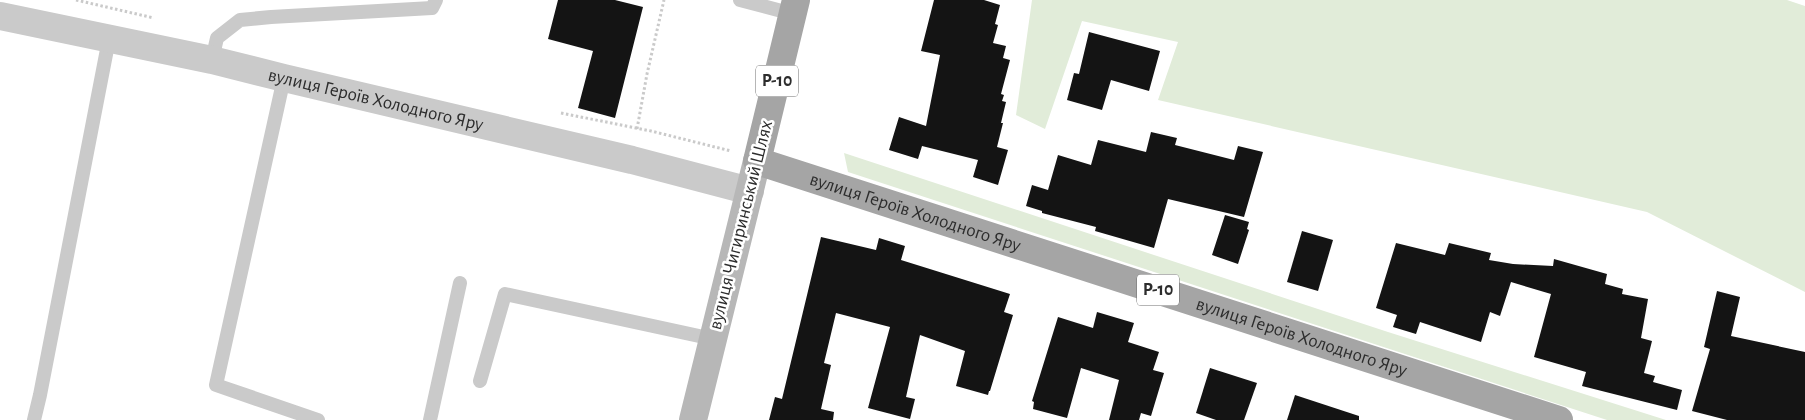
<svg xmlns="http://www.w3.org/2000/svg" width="1805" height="420" viewBox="0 0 1805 420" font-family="'Alegreya Sans',sans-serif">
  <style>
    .green { fill: #e1ecd9 }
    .building { fill: #141414 }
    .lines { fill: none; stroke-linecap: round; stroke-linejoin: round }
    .path { stroke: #cacaca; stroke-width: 3; stroke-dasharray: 2.5 2.5; stroke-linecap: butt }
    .lane { stroke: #cacaca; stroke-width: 14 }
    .street { stroke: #cacaca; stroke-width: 28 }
    .secondary { stroke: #b7b7b7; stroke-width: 28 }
    .primary { stroke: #a5a5a5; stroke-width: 28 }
    .labels { text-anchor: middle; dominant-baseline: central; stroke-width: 5; stroke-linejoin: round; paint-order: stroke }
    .shield { fill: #fff; stroke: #6c6c6c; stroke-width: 1 }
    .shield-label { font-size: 18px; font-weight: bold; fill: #2d2d2d }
    .street-label { font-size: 19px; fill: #2d2d2d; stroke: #fff }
  </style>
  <rect width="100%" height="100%" fill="#fff"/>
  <g class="green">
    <path d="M1032 0H1787L1805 6V292L1647 212 1158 100 1178 42 1082 21 1045 129 1016 115Z"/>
    <path d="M844 153 1388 332 1666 420H1607L848 172Z"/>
  </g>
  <g class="building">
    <path d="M558 0H615L643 7 615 118 578 108 593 51 548 39Z"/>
    <path d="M934 0H984L1000 5 995 24 998 25 993 43 1006 46 1003 58 1010 60 1001 94 1004 95 1002 101 1006 102 1001 123H1003L997 147 1008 150 998 185 973 177 978 160 922 146 918 159 889 150 899 117 926 126 940 55 921 51Z"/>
    <path d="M1089 32 1160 51 1149 91 1111 80 1102 110 1067 100 1074 73 1079 74Z"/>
    <path d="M1151 132 1177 138 1175 145 1234 160 1238 146 1263 152 1244 217 1168 199 1154 248 1095 231 1096 227 1042 213V211L1026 206 1032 185 1048 190 1058 155 1091 165 1098 140 1146 152Z"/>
    <path d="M1225 215 1249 222 1247 229 1249 230 1238 264 1212 255Z"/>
    <path d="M1302 231 1333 240 1318 291 1287 282Z"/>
    <path d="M821 237 876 250 879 238 905 246 901 260 1010 294 1004 312 1013 315 990 391H989L988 395 956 386 965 351 920 335 906 397 915 399 910 419 868 408 890 327 836 313 824 363 831 365 821 409 834 412 833 420H769L775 397 782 399Z"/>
    <path d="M1396 243 1445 255 1449 243 1491 253 1489 260 1513 264 1553 266 1554 259 1607 274 1605 284 1623 289 1622 294 1648 299 1641 338 1652 341 1644 373 1655 376 1653 382 1682 390 1677 410 1582 386 1586 372 1534 357 1551 294 1511 282 1500 316 1490 312 1481 342 1420 322 1416 334 1393 327 1397 315 1376 308Z"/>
    <path d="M1717 291 1740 297 1731 336 1805 352V420H1727L1692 411 1710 349 1704 347Z"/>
    <path d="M1097 312 1134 323 1128 342 1159 352 1153 370 1164 373 1151 416 1141 413 1139 420H1109L1119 380 1081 368 1067 418 1033 409 1034 402 1032 401 1058 317 1093 328Z"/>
    <path d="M1210 368 1257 383 1244 420H1216L1196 413Z"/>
    <path d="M1295 395 1359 416V420H1287Z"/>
  </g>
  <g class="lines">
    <g class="path">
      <path d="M76 0 154 18"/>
      <path d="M561 113 651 131 731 151"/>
      <path d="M637 129 647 74 664 0"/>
    </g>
    <g class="lane">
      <path d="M740 0 793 14"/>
      <path d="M212 60 217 38 240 20 271 17 432 8 436 0"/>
      <path d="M284 78 216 385 318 420"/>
      <path d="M480 381 505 294 713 339"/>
      <path d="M34 420 40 395 109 39"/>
      <path d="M430 420 460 283"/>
    </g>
    <path class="street" id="s1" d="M0 16 212 60 284 78 632 160 750 191"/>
    <path class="secondary" d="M693 420 757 161"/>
    <path class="primary" id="s2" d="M796 0 757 161 1559 420"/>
  </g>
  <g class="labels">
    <g class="shield">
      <rect x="756" y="65.5" width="42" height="31" rx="4"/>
      <rect x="1137" y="274.5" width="42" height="31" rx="4"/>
    </g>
    <g class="shield-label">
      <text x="777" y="81">Р-10</text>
      <text x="1158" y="290">Р-10</text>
    </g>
    <g class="street-label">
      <text stroke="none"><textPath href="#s1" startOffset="385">вулиця Героїв Холодного Яру</textPath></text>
      <text stroke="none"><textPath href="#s2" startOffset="332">вулиця Героїв Холодного Яру</textPath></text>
      <text transform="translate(741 225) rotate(-76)">вулиця Чигиринський Шлях</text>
      <text stroke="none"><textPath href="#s2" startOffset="738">вулиця Героїв Холодного Яру</textPath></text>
    </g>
  </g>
</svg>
